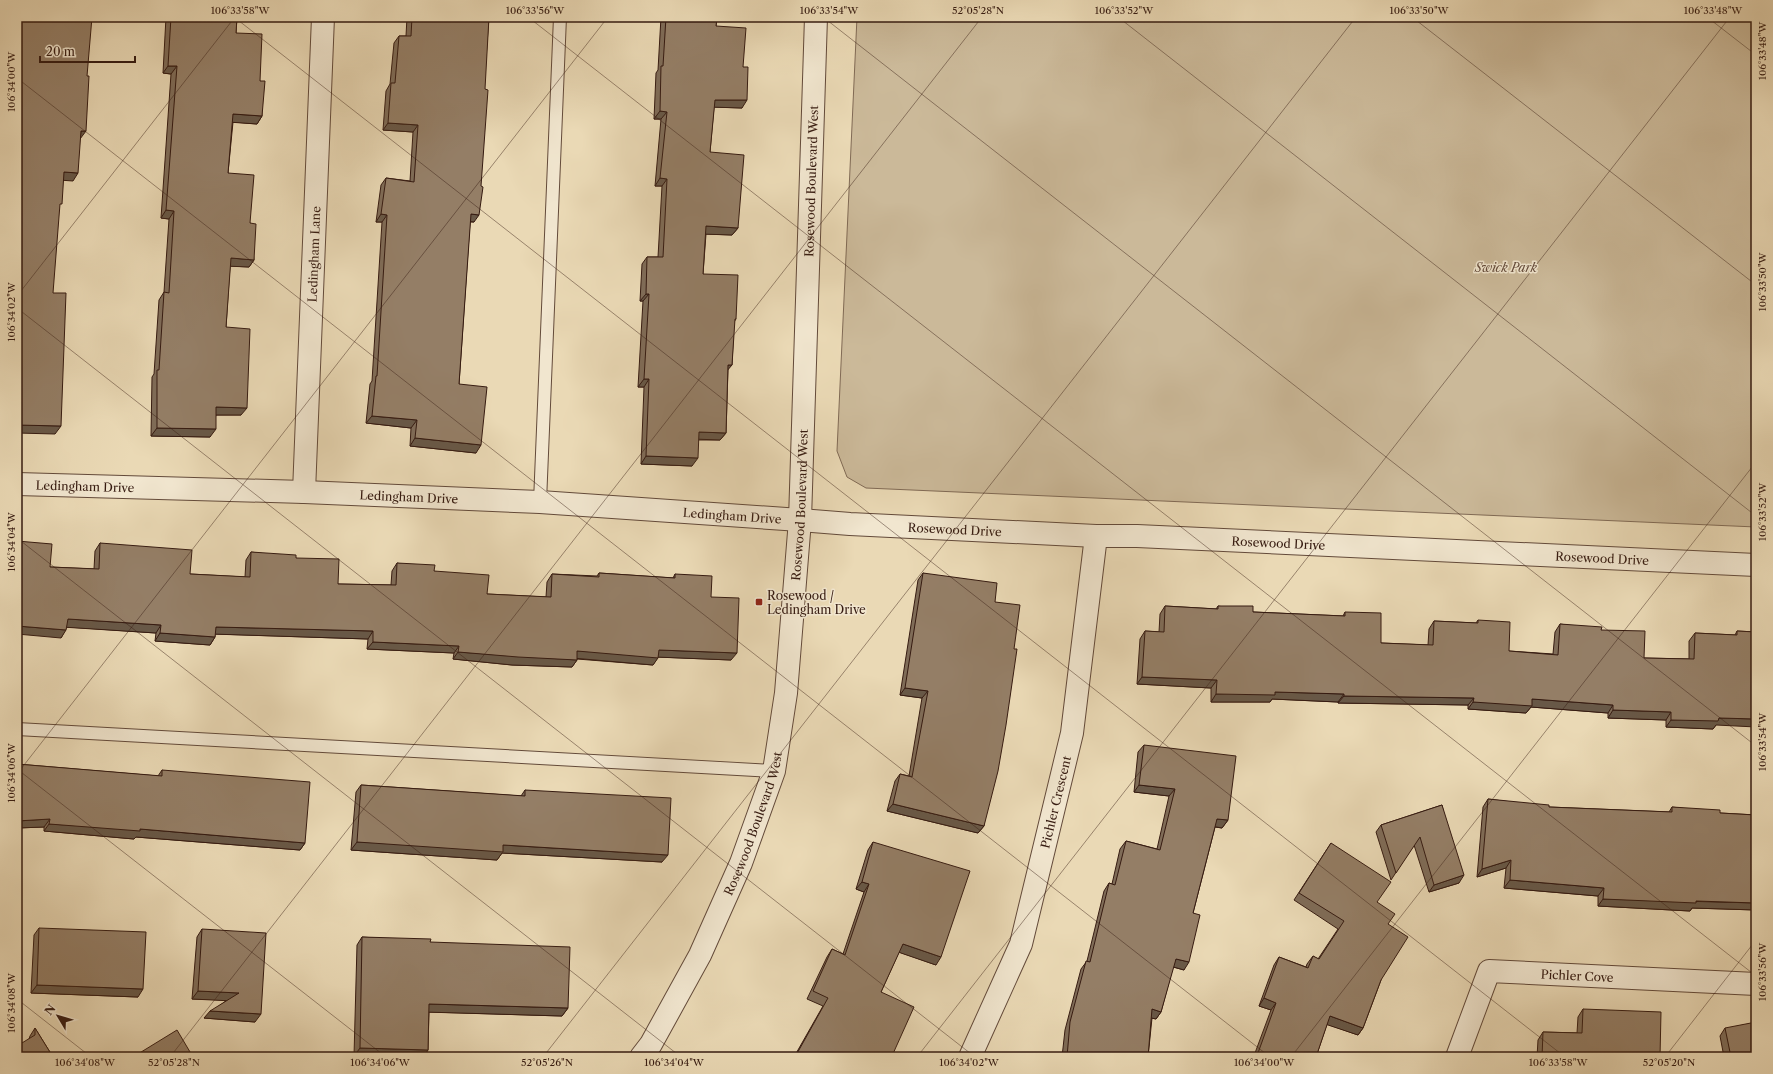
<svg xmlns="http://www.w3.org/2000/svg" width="1773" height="1074" font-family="'Libre Caslon Text',serif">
  <rect width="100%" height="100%" fill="#ead9b5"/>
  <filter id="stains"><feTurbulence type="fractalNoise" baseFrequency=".005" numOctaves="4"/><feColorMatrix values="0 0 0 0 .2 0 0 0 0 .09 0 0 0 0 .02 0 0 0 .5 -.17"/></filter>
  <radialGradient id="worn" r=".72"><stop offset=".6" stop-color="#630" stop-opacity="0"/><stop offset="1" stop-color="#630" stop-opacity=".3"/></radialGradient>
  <path fill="#cbb999" stroke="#806a55" d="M857,17H1756V527L866,488L847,477L837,451Z"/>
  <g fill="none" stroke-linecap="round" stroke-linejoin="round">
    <defs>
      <path id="service" d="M540,502L560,17
        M17,729L774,771"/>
      <g id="minor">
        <path id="s1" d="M17,484L304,492L540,502L800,520"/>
        <path id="s2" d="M304,492L323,17"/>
        <path id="s3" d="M970,1057L1021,944L1072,733L1096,536"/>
        <path id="s4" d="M1457,1057L1489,971L1756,984"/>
      </g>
      <g id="tertiary">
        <path id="s5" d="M800,520L850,524L1096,536H1137L1756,565"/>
        <path id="s6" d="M641,1057L651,1044L700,955L741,863L774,771L786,693L800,520L816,17"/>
      </g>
    </defs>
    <use href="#service" stroke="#634a3a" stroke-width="14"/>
    <use href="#minor" stroke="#634a3a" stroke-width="24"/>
    <use href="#tertiary" stroke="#634a3a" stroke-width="24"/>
    <use href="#service" stroke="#f1e6cf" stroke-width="12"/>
    <use href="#minor" stroke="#f1e6cf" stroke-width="22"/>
    <use href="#tertiary" stroke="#f1e6cf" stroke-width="22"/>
  </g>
  <path fill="#7f6c58" stroke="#361b11" d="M166,17H237L236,33L260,81L262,116L257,124L233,122L228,173L250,223L254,260L249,267L230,266L226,327L241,415H216L210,437L151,436L152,377L154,374L159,300L164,292L169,219L161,218L171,74L163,73Z
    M407,17H489L474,222H470L459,384L476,453L410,446L411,428L366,423L370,384L372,381L382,222H376L381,185L386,178L410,181L413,132L383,130L386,91L390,84L394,43L399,36H406Z
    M661,17H717L716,26L743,67L742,108L714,107L710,152L738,228L732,235L706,234L703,274L736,319L734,322L732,365L728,369L726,433L720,440H698L692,466L641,464L644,387H638L643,301H640L642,264L647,257H658L662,186H655L661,119H654L656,73L658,70Z
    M100,543L190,574L245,577L246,560L251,552L296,558L338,584L391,585L392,571L397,563L434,571L487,594L546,597L547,582L552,574L597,576L599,573L673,578L675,574L711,597L731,660L658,657L653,665L577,659V660L572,667L512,665L453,659L454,653L367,649L368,639L215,634V637L210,645L155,641L156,633L67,627L61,638L50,567L94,569L95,551Z
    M923,573L995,602L984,826L978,833L887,811L895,781L900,774L909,776L922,698L900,695L918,580Z
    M1165,606L1216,609L1218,606L1253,612L1343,616L1345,612L1381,643L1428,645L1429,629L1434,621L1476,623L1478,620L1509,651L1553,654L1555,632L1560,624L1601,630L1644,658L1689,659V641L1695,633L1735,635L1737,631L1756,632L1716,725L1713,729L1666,727V720L1608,718V713L1531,707L1526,713L1468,709V705L1338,703V702L1272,699L1270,702H1211V688L1137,684L1140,639L1145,631L1159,632L1160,614Z
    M1144,745L1228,820L1222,828L1215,827L1193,913L1184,970L1173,967L1161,1012L1156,1019L1152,1018L1148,1057H1062L1065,1030L1081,969L1087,961L1104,891L1109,883L1112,884L1120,849L1126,841L1157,849L1169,796L1134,792L1138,752Z
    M17,764L158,776L162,770L305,843L300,850L136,837L134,839L44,831V827L17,828Z
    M361,785L521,796L525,790L662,862L502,853L497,860L351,850L356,792Z
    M1488,799L1549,807L1669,812L1672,807L1720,813L1756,815V910L1692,908L1690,911L1598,906V896L1504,888L1506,868L1477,877L1483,807Z
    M1442,805L1459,883L1429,892L1414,845L1391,880L1376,832L1381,825Z
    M873,842L936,965L899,952L881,992L892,1056L893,1057H794L823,1006L807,999L827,957L832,949L843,954L864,892L856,889L868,850Z
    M1331,843L1377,902L1388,924L1381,980L1363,1028L1358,1035L1327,1024L1316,1057H1231L1232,1056L1255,1053L1271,1010L1259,1006L1274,965L1279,957L1306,967L1307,964L1313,956L1318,959L1338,929L1294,900Z
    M39,928L138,997L31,993L34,935Z
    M202,929L255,1022L204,1018L227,1000L192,999L197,937Z
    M362,937L430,942L568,1008L562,1016L429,1012L428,1050L423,1057L354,1056L357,945Z
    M1583,1009L1660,1057H1537L1538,1040L1543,1032L1577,1033L1578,1017Z
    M35,1028L53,1057L29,1039L30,1036Z
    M1725,1028L1756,1057H1724L1720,1036Z"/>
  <path fill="#685847" stroke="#361b11" d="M168,66H177L171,74L163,73Z
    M715,100H747L742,108L709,107Z
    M660,111L667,112L661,119H654Z
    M233,114L262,116L257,124L228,122Z
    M388,123L418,125L413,132L383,130Z
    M81,131H86L80,139Z
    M64,172L78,173L73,181L59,180Z
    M660,178L667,179L662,186H655Z
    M166,210L174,211L169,219L161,218Z
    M381,214L387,215L382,222H376Z
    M471,214L479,215L474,222L466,221Z
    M706,226L738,228L732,235L701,234Z
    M231,258L254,260L249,267L225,266Z
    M646,294H649L643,301H640Z
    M728,365H732L726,372Z
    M644,379H649L644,387H638Z
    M216,407L247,408L241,415H211Z
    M372,416L417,420L411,428L366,423Z
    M17,425L61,426L55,434L17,433Z
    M157,428L216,429L210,437L151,436Z
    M699,432L726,433L720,440L693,439Z
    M415,438L481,445L476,453L410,446Z
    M646,456L698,458L692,466L641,464Z
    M68,619L161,625L156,633L62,627Z
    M17,626L66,630L61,638L17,634Z
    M216,627L373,631L368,639L211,634Z
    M160,633L215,637L210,645L155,641Z
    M373,642L459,646L454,653L367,649Z
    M659,650L737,653L731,660L655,657L658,658L653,665L572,658L577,651Z
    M458,652L577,660L572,667L512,665L453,659Z
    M1142,677L1217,680L1211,688L1137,684Z
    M905,688L928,691L922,698L900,695Z
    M1275,692L1344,694L1338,702L1272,699L1270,702H1211L1216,694Z
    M1344,696L1474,698L1468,705L1338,703Z
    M1532,699L1613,705L1608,713L1531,707L1526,713L1468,709L1473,702Z
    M1613,710L1671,712L1666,720L1608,718Z
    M1719,718L1756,719V727L1716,725L1713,729L1666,727L1671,720Z
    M1139,785L1175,789L1169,796L1134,792Z
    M893,804L984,826L978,833L887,811Z
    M50,819L44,827L17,828V821Z
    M1217,819L1228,820L1222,828L1211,826Z
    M49,824L140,829L305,843L300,850L136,837L134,839L44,831Z
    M357,842L503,845L668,855L662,862L502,853L497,860L351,850Z
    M1511,860L1506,868L1477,877L1482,869Z
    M1464,875L1459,883L1429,892L1434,885Z
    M1510,880L1604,888L1598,896L1504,888Z
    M862,882L869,884L864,892L856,889Z
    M1603,899L1756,903V910L1692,908L1690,911L1598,906Z
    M903,944L941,957L936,965L898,952Z
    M1176,959L1189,962L1184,970L1170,966Z
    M37,985L143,989L138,997L31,993Z
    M198,991L239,993L233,1001L192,999Z
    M1264,998L1276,1003L1271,1010L1259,1006Z
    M429,1004L568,1008L562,1016L424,1012Z
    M1152,1009L1161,1012L1156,1019L1147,1017Z
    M210,1011L261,1014L255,1022L204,1018Z
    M1330,1016L1363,1028L1358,1035L1325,1024Z
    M360,1048L428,1050L423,1057L354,1056Z"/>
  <path fill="#947e66" stroke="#361b11" d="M17,17H92L87,76H89L86,131H81L78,173L64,172L62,204H60L53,293H66L61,426L17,425Z
    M171,17H237L236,33L262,34L260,81H265L262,116L233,114L228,173L254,175L250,223L256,224L254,260L231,258L226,327L250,329L247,408L216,407V429L157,428V370H159L164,292L169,293L174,211L166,210L177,66H168Z
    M412,17H489L485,89L488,90L481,186L483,187L479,215L471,214L459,384L487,387L481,445L415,438L417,420L372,416L376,376H377L387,215L381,214L386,178L414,182L418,125L388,123L391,83H395L399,36H411Z
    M666,17H717L716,26L746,28L743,67H748L747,100H715L710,152L744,155L738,228L706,226L703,274L738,275L736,319H735L732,365H728L726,433L699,432L698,458L646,456L649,379H644L649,294H646L647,257H663L667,179L660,178L667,112L660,111L661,66H663Z
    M17,541L52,544L50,567L99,569L100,543L192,550L190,574L250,577L251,552L296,555V558L339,559L338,584L396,585L397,563L435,565L434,571L489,575L487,594L551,597L552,574L599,577V573L675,578V574L712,576L711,597L739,598L737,653L659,650L658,658L577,651V660L518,657L458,652L459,646L373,642V631L216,627L215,637L160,633L161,625L68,619L66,630L17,626Z
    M923,573L997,583L995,602L1020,605L1014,649H1017L1006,725L998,771L984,826L893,804L900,774L912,777L928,691L905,688Z
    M1165,606L1218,609V606H1253V612L1345,616V612L1381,613V643L1433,645L1434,621L1478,623V620L1510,622L1509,651L1558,655L1560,624L1602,627L1601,630L1645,631L1644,658L1694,659L1695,633L1737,635V631L1756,632V719L1719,718L1718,721L1671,720V712L1613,710V705L1532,699V706L1473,702L1474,698L1344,696V694L1275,692V695L1216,694L1217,680L1142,677L1145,631L1164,632Z
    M1144,745L1236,756L1228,820L1217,819L1193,913L1200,915L1189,962L1176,959L1161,1012L1152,1009L1148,1057H1067L1070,1022L1086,961L1090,962L1109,883L1115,885L1126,841L1160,850L1175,789L1139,785Z
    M17,764L162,776V770L310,782L305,843L140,829V831L49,824L50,819L17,821Z
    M361,785L525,796V790L671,798L668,855L503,845V852L357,842Z
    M1488,799L1549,805V807L1672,812V807L1720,810V813L1756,815V903L1696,901V903L1603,899L1604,888L1510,880L1511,860L1482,869Z
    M1442,805L1464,875L1434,885L1420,837L1396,873L1381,825Z
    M873,842L970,871L941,957L903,944L881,992L914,1007L892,1056L893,1057H795L828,998L813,991L832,949L845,955L869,884L862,882Z
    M1331,843L1391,882L1377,902L1395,914L1388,924L1408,937L1381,980L1363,1028L1330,1016L1316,1057H1232V1056L1258,1053L1276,1003L1264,998L1279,957L1308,968L1313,956L1319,959L1344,921L1299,893Z
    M39,928L146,932L143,989L37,985Z
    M202,929L266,933L261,1014L210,1011L239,993L198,991Z
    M362,937L431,939L430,942L570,947L568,1008L429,1004L428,1050L360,1048Z
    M1583,1009L1661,1012L1660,1057H1542L1543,1032L1582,1033Z
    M1756,1022V1057H1731L1725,1028Z
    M35,1028L53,1057H17V1046L35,1035Z
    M177,1030L193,1057H133Z"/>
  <path fill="none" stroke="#361b11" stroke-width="1" stroke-opacity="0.45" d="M234,17L1565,1057M528,17L1756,976M823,17L1756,746M1118,17L1756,516M1412,17L1756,285M1707,17L1756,55M17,78L1270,1057M17,296L235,17M17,308L975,1057M17,538L681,1057M17,769L386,1057M17,774L608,17M17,999L91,1057M170,1057L982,17M543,1057L1356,17M917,1057L1730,17M1291,1057L1756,462M1665,1057L1756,940"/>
  <rect fill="#8f2418" stroke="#f1e6cf" stroke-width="1.5" x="755" y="598" width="8" height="8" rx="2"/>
  <g text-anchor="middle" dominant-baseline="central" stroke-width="3" stroke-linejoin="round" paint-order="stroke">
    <g font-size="12" fill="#361b11" stroke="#f1e6cf">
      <text stroke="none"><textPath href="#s6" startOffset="908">Rosewood Boulevard West</textPath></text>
      <text stroke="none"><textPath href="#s2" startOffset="238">Ledingham Lane</textPath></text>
      <text stroke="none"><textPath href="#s1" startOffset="68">Ledingham Drive</textPath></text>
      <text stroke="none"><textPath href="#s1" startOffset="392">Ledingham Drive</textPath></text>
      <text stroke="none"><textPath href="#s6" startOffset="584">Rosewood Boulevard West</textPath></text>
      <text stroke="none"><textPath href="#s1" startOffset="716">Ledingham Drive</textPath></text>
      <text stroke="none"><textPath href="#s5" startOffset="155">Rosewood Drive</textPath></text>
      <text stroke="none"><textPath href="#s5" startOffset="479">Rosewood Drive</textPath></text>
      <text stroke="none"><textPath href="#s5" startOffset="803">Rosewood Drive</textPath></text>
      <text stroke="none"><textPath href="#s3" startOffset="270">Pichler Crescent</textPath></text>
      <text stroke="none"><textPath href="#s6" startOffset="260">Rosewood Boulevard West</textPath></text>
      <text stroke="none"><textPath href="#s4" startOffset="180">Pichler Cove</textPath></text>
    </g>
    <g font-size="12" font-style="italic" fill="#634a3a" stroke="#f1e6cf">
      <text x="1506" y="267">Swick Park</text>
    </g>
    <g font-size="12" fill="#361b11" stroke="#f1e6cf" text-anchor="start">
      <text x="767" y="595">Rosewood /<tspan x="767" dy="14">Ledingham Drive</tspan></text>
    </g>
  </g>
  <rect width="1773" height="1074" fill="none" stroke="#ead9b5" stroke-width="44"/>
  <g transform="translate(58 1016) rotate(308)" stroke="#f1e6cf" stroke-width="3" paint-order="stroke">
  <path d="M0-3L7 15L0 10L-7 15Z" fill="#361b11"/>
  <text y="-6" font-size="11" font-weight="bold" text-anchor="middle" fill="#361b11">N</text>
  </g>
  <path d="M40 56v6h95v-6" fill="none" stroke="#361b11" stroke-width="2"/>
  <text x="46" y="56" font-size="12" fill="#361b11" stroke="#f1e6cf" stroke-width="3" paint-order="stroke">20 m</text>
  <rect x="22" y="22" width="1729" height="1030" fill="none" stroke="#361b11" stroke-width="1.5"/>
  <g font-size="10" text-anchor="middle" fill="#361b11">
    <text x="240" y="14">106°33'58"W</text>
    <text x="535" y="14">106°33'56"W</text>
    <text x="829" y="14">106°33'54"W</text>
    <text x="978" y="14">52°05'28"N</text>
    <text x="1124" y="14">106°33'52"W</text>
    <text x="1419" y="14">106°33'50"W</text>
    <text x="1713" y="14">106°33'48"W</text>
    <text transform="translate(1762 51) rotate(-90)" y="4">106°33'48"W</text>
    <text transform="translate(11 82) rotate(-90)" y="4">106°34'00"W</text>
    <text transform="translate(1762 282) rotate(-90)" y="4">106°33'50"W</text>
    <text transform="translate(11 312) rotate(-90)" y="4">106°34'02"W</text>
    <text transform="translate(1762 512) rotate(-90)" y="4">106°33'52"W</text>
    <text transform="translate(11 542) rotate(-90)" y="4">106°34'04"W</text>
    <text transform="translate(1762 742) rotate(-90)" y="4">106°33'54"W</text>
    <text transform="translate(11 773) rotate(-90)" y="4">106°34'06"W</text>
    <text transform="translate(1762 972) rotate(-90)" y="4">106°33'56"W</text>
    <text transform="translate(11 1003) rotate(-90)" y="4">106°34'08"W</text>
    <text x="85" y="1066">106°34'08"W</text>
    <text x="174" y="1066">52°05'28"N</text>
    <text x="380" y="1066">106°34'06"W</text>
    <text x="547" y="1066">52°05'26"N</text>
    <text x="674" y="1066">106°34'04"W</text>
    <text x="969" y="1066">106°34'02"W</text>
    <text x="1264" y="1066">106°34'00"W</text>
    <text x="1558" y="1066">106°33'58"W</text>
    <text x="1669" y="1066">52°05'20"N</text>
  </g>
  <rect width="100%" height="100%" filter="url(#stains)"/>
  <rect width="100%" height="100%" fill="url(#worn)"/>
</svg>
